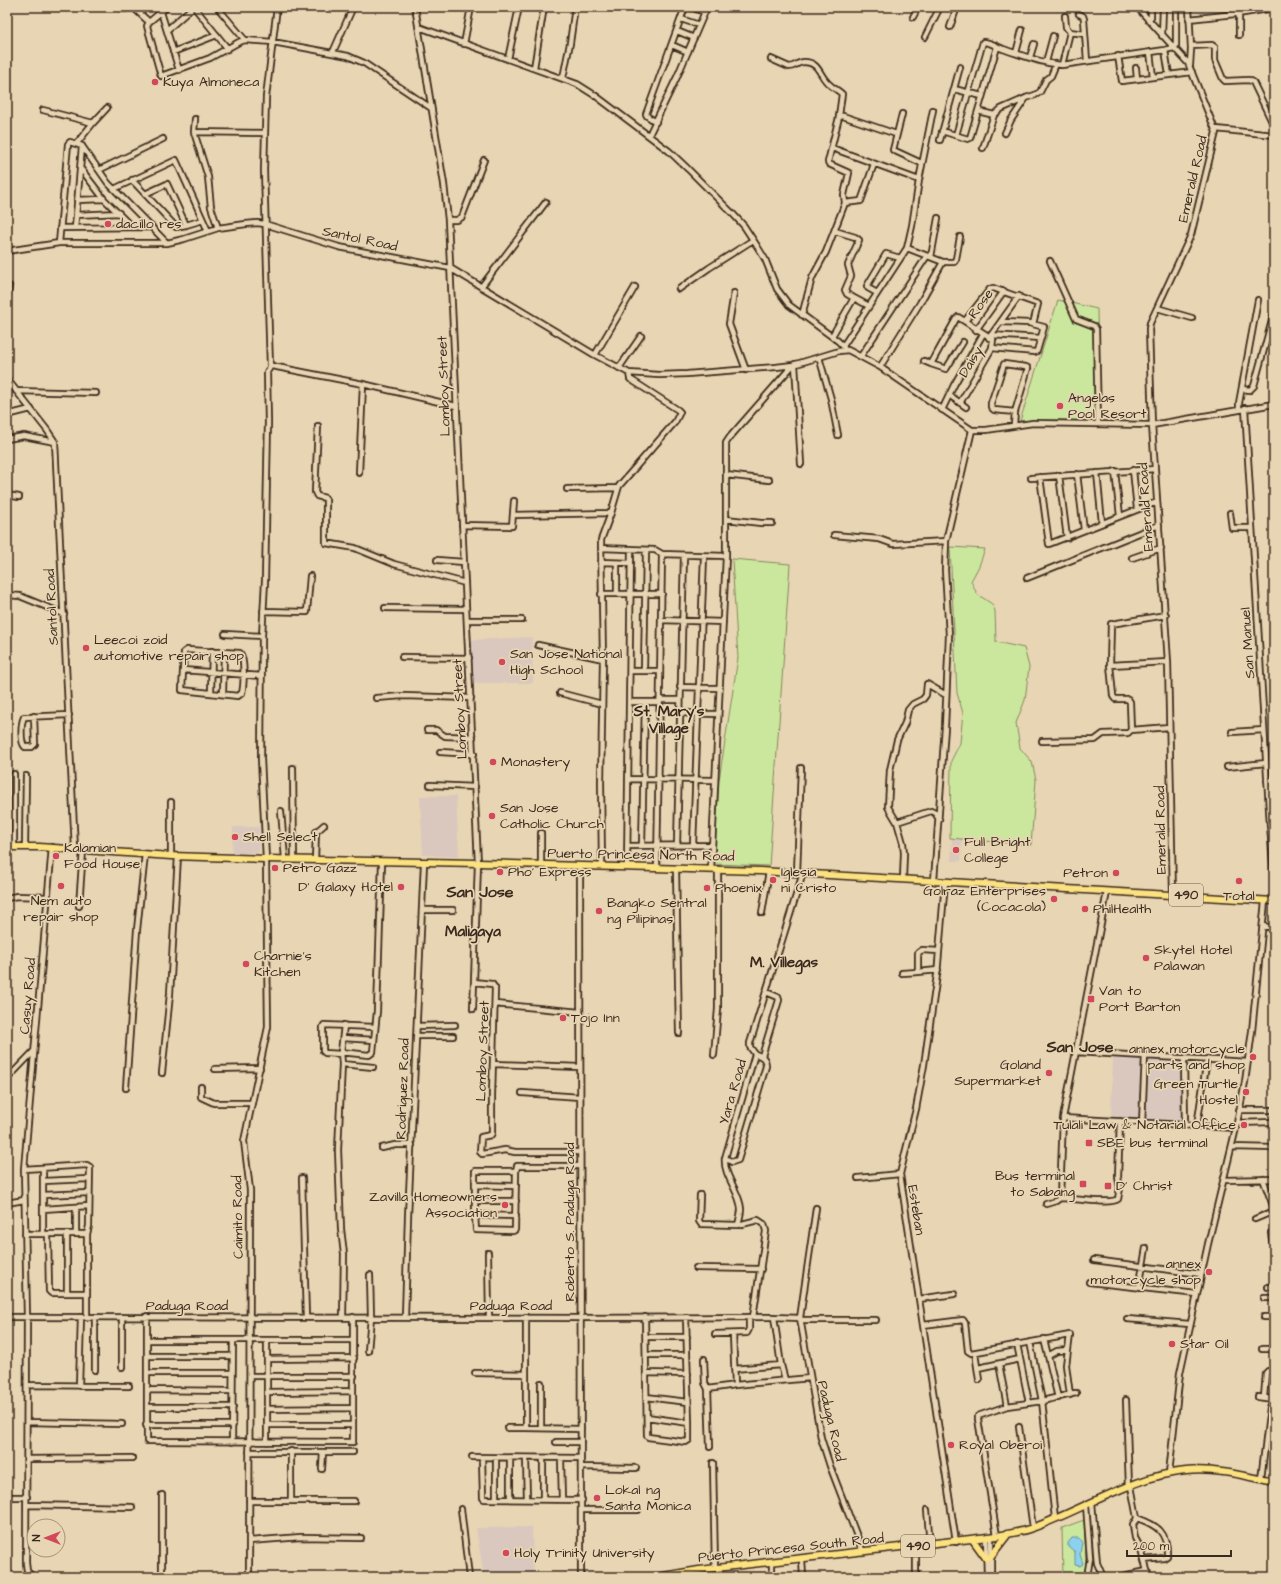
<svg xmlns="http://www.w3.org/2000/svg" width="1281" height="1584" font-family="'Architects Daughter',sans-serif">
  <rect width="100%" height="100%" fill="#e8d5b3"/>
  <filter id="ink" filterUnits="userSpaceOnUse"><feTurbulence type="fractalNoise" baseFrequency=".025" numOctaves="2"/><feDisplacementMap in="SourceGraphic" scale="8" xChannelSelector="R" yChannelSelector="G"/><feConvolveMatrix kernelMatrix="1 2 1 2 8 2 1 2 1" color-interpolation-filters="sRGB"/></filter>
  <g filter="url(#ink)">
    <path fill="#dac8bf" d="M532,637L533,683H473L471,640Z
      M420,796H456L459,857L423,855Z
      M233,827H259V853H232Z
      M952,839H962L961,861H951Z
      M1113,1056L1183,1060V1122L1111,1117Z
      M532,1527L533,1577H484L476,1528Z"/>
    <path fill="#cbe79d" stroke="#83885e" d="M1058,300L1097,309L1099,421L1060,420L1020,421Z
      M950,547L985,549L979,566L971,581L977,594L992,604L995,611L996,642L1024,648L1029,667L1025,700L1016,723L1020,748L1032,762L1036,780L1031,845L950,838L951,761L960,743L963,713L957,693Z
      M732,559L790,564L769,866L714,864L719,780L738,658Z
      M1084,1520L1086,1565L1083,1577H1063L1062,1528Z"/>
    <path fill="#8cd1ee" stroke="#6c8e9b" d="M1072,1538H1079L1082,1543L1080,1554L1083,1564L1080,1566L1075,1565V1552L1068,1546V1543Z"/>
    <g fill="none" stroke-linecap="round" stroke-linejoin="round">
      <defs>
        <path id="minor" d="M119,7L124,9L134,8L149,22
          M167,7L149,22L147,26L161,76L210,58L239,42L245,40
          M194,7L228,49
          M217,7L245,40L273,42L348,56L364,63L431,108
          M415,7L444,184L448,220L478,863L474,982L492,984L495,988L492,1095V1133L491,1135L481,1137L480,1152L482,1154L505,1150L515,1152H580
          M691,7L704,12
          M1137,7L1188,63L1216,132L1191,235L1150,323L1149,329L1152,425L1168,662L1173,894
          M1189,7L1191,49L1190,65
          M161,12L179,70
          M1079,14L1083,16L1084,19L1087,61
          M913,17L918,7
          M681,19L699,25
          M1189,19L1244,13L1274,8
          M1148,20L1151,17V7
          M419,27L577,84L596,96L669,151L688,169L733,214L744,226L757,246L765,259L777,289L789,305L838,341L843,346L845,350
          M950,27L957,7
          M167,30L193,7
          M677,31L694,38
          M1070,32L1085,34
          M1239,35V14
          M1162,36L1163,7
          M925,37L940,7
          M464,44L471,7
          M672,45L688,52
          M1191,46L1212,45L1215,47V60L1223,79L1225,81L1249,80L1253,82L1274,126
          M1165,50L1169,75
          M173,52L217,35
          M333,52L353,7
          M1150,52L1153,77
          M1016,53L1022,30
          M1118,56L1122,81L1192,72
          M1030,57L1034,44
          M508,59L519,7
          M771,59L789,67C794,67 798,62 804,62C820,62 819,76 829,84C833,88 838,90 842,94L839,116
          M1046,62L1053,36
          M1062,65L1070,32L1066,27L1065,16
          M534,68L543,13
          M1136,68L1137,79
          M563,78L570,43L575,7
          M954,89L982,96
          M43,110L93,123
          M978,111L994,115
          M902,114L893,150L921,163
          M195,119L194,132L208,177L211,207L218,228
          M656,122L647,116L646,114L685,7
          M1216,129L1274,135
          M942,131L968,139L970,138L997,47
          M194,132L265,133
          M1005,133L1011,120L1026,98
          M649,135L677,77L707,7
          M956,135L983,42C990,42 996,46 1003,49C1022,55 1043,64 1062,65L1165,50L1174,48L1176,46V7
          M940,140L960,67
          M77,143L93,123L107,108
          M832,148L919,180L912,226L907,248L843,346
          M983,148L994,115L1001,109L1026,98L1035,95L1040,92L1046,80L1051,76L1056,64
          M81,169L104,199L132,227
          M99,170L163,139
          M132,180L176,227L186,225L203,220
          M919,180L933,110
          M114,189L176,160L208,231
          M145,194L167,184L186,225
          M77,200L104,199
          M845,203L861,201L874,164
          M76,215L119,213
          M448,220H457L462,217L484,160
          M60,228L152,227
          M75,228L82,146
          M835,231L855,237L859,240L848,265L851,276L845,290L847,294L854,298
          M59,243L68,144L70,142L82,146L108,183L167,243
          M907,248L943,262H954L956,259L960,237
          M7,251L59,243H167L184,239L218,228L246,224L257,223L265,224L339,247L450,268L595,355L629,373L659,375L687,374L776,367L793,365L839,351L848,350L880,367L972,430H986L1033,423L1152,425L1274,404
          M931,257L938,218
          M1050,261L1076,319L1094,326L1096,329L1098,424
          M481,287L546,202
          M679,289L709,268L753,240
          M734,293L729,324L746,370
          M877,293L868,288L867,286L886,254L900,258
          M7,297L9,286
          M1157,308L1192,318
          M802,315L812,278L826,252L845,203L844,195L849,173L829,164L828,162L839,117L843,116L896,134
          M965,321L990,289L993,288L1038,304L1033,324
          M976,330L1004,291
          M991,335L1041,338
          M832,336L854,298L869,306
          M989,338L1019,296
          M595,355L635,287
          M861,356L927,256
          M819,357L831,399L838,435
          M924,361L931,364L956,319L958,317L993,339L992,348
          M795,364L801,464
          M931,364L946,369L963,342
          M270,367L264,170L266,97L277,7
          M880,367L920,303L943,262
          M619,368L641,336
          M7,379L47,430L55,442L75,849
          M1242,389L1250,390L1254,386L1274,313
          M16,391L96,393
          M949,395L966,407
          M960,403L992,348L1035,352L1037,351L1044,327L1029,323L1001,322
          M1245,408L1270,826L1274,876
          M1239,409V403L1258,300
          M942,410L954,385L983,334
          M7,415L31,409
          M1014,425L1015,412L1028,368L1026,367L1004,364L991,403V407L994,410L1015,412
          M318,426L315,492L317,496L325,498L326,500V543L355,548L394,564L465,583
          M7,439L24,436L55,442
          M1133,470L1137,509
          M1115,471L1120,516
          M359,473L363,384
          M1097,473L1102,523
          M1077,474L1084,530
          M726,475L769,480
          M1059,475L1067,538
          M1040,477L1049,544L1157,502
          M1031,478L1155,469
          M567,489L618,488
          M7,495L19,497
          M1230,513L1232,528H1252
          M513,515L611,513
          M726,519L761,523H772
          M462,525L512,526L514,501
          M834,535L879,539L893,544L946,541
          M601,548L655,550L662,554L726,556
          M1132,558L1161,548
          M437,560L464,562
          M601,562L631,563
          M1027,578L1159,525
          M601,594H662
          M617,594V563
          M7,595L20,596L64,614
          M385,608L466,609
          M263,611L307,612L310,576
          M1166,615L1111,624L1110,665L1113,696L1115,699H1128L1130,702L1131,730L1169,727
          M467,620H522
          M661,620L723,622
          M225,634L262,636
          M538,645L603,659
          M187,650L240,653C245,659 244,685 242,693L238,696L182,690L184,652Z
          M402,657L469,658
          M1110,665L1168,662
          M183,670L262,676
          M630,671H660
          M644,671L646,550
          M680,687L719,688
          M211,693L212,651
          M560,693L602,704
          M223,694L224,652
          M376,698L403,696L471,698
          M660,700H680
          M630,702H660
          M679,713L718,714
          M34,716L35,744L32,747H25C20,742 21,723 24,717L69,715
          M427,730H436L445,736L473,737
          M1232,732L1264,730
          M1042,741L1095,740L1103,734L1128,733L1131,730
          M440,752L474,754
          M1227,767L1266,763
          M293,768L294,860
          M14,774V846
          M628,779L715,780
          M1267,781L1274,780
          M430,785L475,787
          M281,811L285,859
          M897,822L931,811L935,813L939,819
          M642,845L645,702
          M677,845L684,555
          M693,845L704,556
          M25,846L26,776
          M628,846L712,845
          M171,856V802
          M315,860L316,832L324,825
          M541,865V833
          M580,866L581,1577
          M602,866L601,783L603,659L601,540L611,513L619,486L675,422L680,412L678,410L630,379L629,373
          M627,867L631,549
          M657,868L662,554
          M676,869L679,1033
          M711,869L726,556V443L730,437L793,365
          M797,873L801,768
          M903,879L904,853L903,843L897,822L888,807L890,770L897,740L905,723L908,710L913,704L923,699L926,695L927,684L946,695
          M934,881L945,727L949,635L945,570L946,541L972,430
          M945,882L937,975L924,1065L916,1109L900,1174L956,1542
          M1107,892L1063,1118L1060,1198C1072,1198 1111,1205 1118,1199L1120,1188L1118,1177L1120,1121
          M7,898L17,896L48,897
          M79,906L83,850
          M422,910H453
          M762,913L769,871
          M1263,926L1274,928
          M938,970L918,972V953L922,950L939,951
          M902,973L918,972
          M495,1004L580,1012
          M473,1009L474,982
          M417,1026L455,1025
          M416,1036H453
          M343,1038L374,1040
          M341,1052L369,1055L373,1052L377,1011L382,862
          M1075,1052L1248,1062
          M341,1054L325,1053L323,1051V1027L324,1025L375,1027
          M714,1055L718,1009V869
          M762,1056L779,1000L778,997L766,992
          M1184,1058L1185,1125
          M342,1064L373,1067
          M493,1064L580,1067
          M215,1069L260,1068
          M162,1073L170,994L178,856
          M7,1079L34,1051
          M201,1087V1097L214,1103H252
          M126,1088L137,930L145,854
          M522,1093L580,1097
          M1239,1110H1274
          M1063,1118L1236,1128
          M1142,1123L1145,1055
          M1237,1123L1274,1122
          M1197,1126L1207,1059
          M1232,1147L1274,1148
          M382,1148L395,1145H412
          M725,1158L732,1162L738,1160L766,1066C766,1058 762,1056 755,1054
          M24,1169L87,1165L90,1167L89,1226L87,1234V1317
          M43,1169V1234
          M516,1171H475V1215L476,1230L513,1231L515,1230L516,1171L517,1166H580
          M302,1178L306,1317
          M858,1178L900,1174
          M1263,1179L1274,1208
          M1224,1180L1274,1179
          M43,1181L89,1179
          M475,1185L516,1186
          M43,1195L89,1193
          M700,1195L699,1221L701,1224L738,1225L758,1220L764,1224L766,1231L753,1317
          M475,1201H516
          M7,1203L24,1200
          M1046,1204L1056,1201L1060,1198
          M816,1208L800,1318L821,1438L830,1466L863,1552
          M43,1209L89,1206
          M475,1215L516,1216
          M1255,1219L1274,1211
          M738,1225C739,1220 741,1214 741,1209C740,1191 723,1176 725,1158L755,1054L750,1047V1043L803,873
          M1271,1233L1274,1251
          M25,1234H87
          M48,1234L49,1291L51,1293H87
          M67,1234V1293
          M76,1234V1207
          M488,1253L489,1317
          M1094,1260L1201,1274
          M696,1268L761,1269
          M1089,1282L1197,1294
          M1268,1287H1274
          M1139,1288L1146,1248
          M1264,1298H1274
          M919,1299L954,1294
          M147,1316V1441L353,1442V1317
          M7,1317L581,1318L774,1317L800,1318
          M122,1317V1367
          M343,1317L344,1254L341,1229L338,1150L342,1064L341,1052L344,1025
          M405,1317L408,1217L424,863
          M526,1317V1428L581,1429
          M645,1317L647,1435L648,1437L686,1442L689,1440V1423L686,1317
          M774,1317L781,1365L785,1380
          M1264,1317H1274
          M1127,1319L1190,1324
          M800,1320H876
          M923,1325L963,1320L965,1323L968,1351L971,1353L1070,1335L1066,1365L1070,1395
          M715,1334L747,1333L749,1329V1317
          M733,1334L735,1385
          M646,1337H687
          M1044,1339L1058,1398
          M147,1340H353
          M267,1340V1442
          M1030,1342L1042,1401L1055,1518
          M1017,1344L1029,1403
          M1262,1349H1274
          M368,1351L371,1317L370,1275
          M975,1353L979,1380
          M646,1355H687
          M147,1356H232
          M1048,1356L1057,1351L1068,1350
          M267,1359L354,1358
          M704,1359L705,1383L708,1389
          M999,1364L1007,1406
          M978,1368L1020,1359
          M734,1369L781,1365
          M95,1370V1317
          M147,1373H232
          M475,1373L526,1374
          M647,1373L688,1374
          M250,1376H354
          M541,1383V1428
          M27,1385L129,1386
          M79,1386L81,1317
          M147,1390L232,1391
          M267,1392L353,1391
          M646,1397L688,1402
          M1258,1397L1273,1399
          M1264,1397L1266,1373L1268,1371H1274
          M1126,1400L1129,1487
          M147,1407H233
          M267,1409L353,1408
          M647,1417L689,1423
          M27,1422L122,1424
          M146,1425H233
          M267,1425H353
          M1019,1427L1033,1528
          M508,1428H526
          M232,1442L233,1340
          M556,1442H581
          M710,1447L708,1389L735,1385L810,1378
          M291,1451V1501
          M249,1452H353
          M472,1457L581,1458
          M482,1458L483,1498L484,1499L582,1500
          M510,1458V1499
          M526,1458L527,1499
          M543,1458V1499
          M561,1458L562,1500
          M27,1459L132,1458
          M713,1463L715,1568
          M581,1467L636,1468
          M322,1469L323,1452
          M1169,1473L1180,1373L1208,1244L1236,1128L1245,1082L1252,1031L1265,901
          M1261,1479L1270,1407L1274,1398
          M1131,1486L1137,1518C1157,1525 1168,1532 1167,1556L1164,1558L1144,1560
          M7,1497H27
          M496,1499V1458
          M249,1501H354
          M1092,1502L1097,1563L1103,1577
          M27,1505L132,1507
          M1086,1505L1090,1558L1087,1577
          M461,1509L469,1577
          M582,1510H638
          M927,1510L930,1545
          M1137,1518L1133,1525L1135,1538L1140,1547L1149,1577
          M997,1536L978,1419V1416L1007,1406L1042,1401L1076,1393
          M986,1538L987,1577
          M249,1541L301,1537L361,1538
          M916,1546V1577
          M802,1559L803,1577
          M33,1577L27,1571L26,1563L27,1317L24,1169L52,847
          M162,1577V1495
          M249,1577L250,1190L244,1141L268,1027L266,859L261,759L262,636L265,581L268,422L267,372L270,367L272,366L363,384L456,406
          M772,1577V1562
          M991,1577V1537
          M1117,1577L1147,1571"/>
        <path id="major" d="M7,847H39L171,856L266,859L478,863L760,871L1274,901
          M973,1540L986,1558
          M991,1556L1008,1534
          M657,1577L699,1570L997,1536C1009,1534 1021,1532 1032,1528C1081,1511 1135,1475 1186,1471C1216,1468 1245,1476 1274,1482"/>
      </defs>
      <use href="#minor" stroke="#3b2a1e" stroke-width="8"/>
      <use href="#major" stroke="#3b2a1e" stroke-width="9"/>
      <use href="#minor" stroke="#e8d5b3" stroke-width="4.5"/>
      <use href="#major" stroke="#fbe180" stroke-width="6"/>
    </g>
  </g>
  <g fill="#d1495b" stroke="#e8d5b3" stroke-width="1.5">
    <circle cx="155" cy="82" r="4"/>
    <circle cx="108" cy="224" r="4"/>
    <circle cx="1060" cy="406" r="4"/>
    <circle cx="86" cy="648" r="4"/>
    <circle cx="502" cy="662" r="4"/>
    <circle cx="493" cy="762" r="4"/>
    <circle cx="492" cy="816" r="4"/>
    <circle cx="235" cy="837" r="4"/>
    <circle cx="956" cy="850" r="4"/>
    <circle cx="56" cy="856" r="4"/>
    <circle cx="275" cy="868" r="4"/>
    <circle cx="500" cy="872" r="4"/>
    <circle cx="1116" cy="873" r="4"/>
    <circle cx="773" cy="880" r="4"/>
    <circle cx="1239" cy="881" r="4"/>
    <circle cx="61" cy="886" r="4"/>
    <circle cx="401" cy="887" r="4"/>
    <circle cx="707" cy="888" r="4"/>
    <circle cx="1054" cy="899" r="4"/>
    <circle cx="1085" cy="909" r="4"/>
    <circle cx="599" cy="911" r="4"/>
    <circle cx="1146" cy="958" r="4"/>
    <circle cx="246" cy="964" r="4"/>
    <rect x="1087" y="995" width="8" height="8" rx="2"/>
    <circle cx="563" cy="1018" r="4"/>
    <circle cx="1253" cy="1057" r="4"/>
    <circle cx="1049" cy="1073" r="4"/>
    <circle cx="1246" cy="1092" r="4"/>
    <circle cx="1244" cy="1125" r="4"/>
    <rect x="1085" y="1139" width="8" height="8" rx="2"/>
    <rect x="1079" y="1180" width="8" height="8" rx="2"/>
    <rect x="1104" y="1182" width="8" height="8" rx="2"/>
    <circle cx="505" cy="1205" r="4"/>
    <circle cx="1209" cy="1272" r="4"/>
    <circle cx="1172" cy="1344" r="4"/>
    <circle cx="951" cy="1445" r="4"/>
    <circle cx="597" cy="1498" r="4"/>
    <circle cx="506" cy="1553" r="4"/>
  </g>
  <g text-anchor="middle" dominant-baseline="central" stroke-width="3.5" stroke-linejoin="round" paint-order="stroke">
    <g fill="#e8d5b3" stroke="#6f5d4b" stroke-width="1">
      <rect x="1169" y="884" width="34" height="22" rx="3"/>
      <rect x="901" y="1535" width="34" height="22" rx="3"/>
    </g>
    <g font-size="13" font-weight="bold" fill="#3b2a1e">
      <text x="1186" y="895">490</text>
      <text x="918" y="1546">490</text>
    </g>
    <g font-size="14" fill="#3b2a1e" stroke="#e8d5b3" text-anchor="start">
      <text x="163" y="82">Kuya Almoneca</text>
      <text x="116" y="224">dacillo res</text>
      <text x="1068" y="398">Angelas<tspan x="1068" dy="16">Pool Resort</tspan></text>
      <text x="94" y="640">Leecoi zoid<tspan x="94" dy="16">automotive repair shop</tspan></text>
      <text x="510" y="654">San Jose National<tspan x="510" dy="16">High School</tspan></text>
      <text x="501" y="762">Monastery</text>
      <text x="500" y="808">San Jose<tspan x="500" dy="16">Catholic Church</tspan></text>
      <text x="243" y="837">Shell Select</text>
      <text x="964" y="842">Full Bright<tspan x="964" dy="16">College</tspan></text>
      <text x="64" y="848">Kalamian<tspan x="64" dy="16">Food House</tspan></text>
      <text x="283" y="868">Petro Gazz</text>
      <text x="508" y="872">Pho' Express</text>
      <text x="781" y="872">Iglesia<tspan x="781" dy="16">ni Cristo</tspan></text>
      <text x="1108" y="873" text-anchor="end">Petron</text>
      <text x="393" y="887" text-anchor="end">D' Galaxy Hotel</text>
      <text x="715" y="888">Phoenix</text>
      <text x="1046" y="891" text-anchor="end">Golraz Enterprises<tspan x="1046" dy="16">(Cocacola)</tspan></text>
      <text x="1239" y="896" text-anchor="middle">Total</text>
      <text x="61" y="901" text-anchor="middle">Nem auto<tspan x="61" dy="16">repair shop</tspan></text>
      <text x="607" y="903">Bangko Sentral<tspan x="607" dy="16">ng Pilipinas</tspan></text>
      <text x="1093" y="909">PhilHealth</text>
      <text x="1154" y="950">Skytel Hotel<tspan x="1154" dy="16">Palawan</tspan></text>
      <text x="254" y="956">Charnie's<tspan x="254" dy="16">Kitchen</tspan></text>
      <text x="1099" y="991">Van to<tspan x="1099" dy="16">Port Barton</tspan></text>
      <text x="571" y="1018">Tojo Inn</text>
      <text x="1245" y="1049" text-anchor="end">annex motorcycle<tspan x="1245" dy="16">parts and shop</tspan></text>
      <text x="1041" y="1065" text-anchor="end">Goland<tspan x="1041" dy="16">Supermarket</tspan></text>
      <text x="1238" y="1084" text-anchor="end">Green Turtle<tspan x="1238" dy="16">Hostel</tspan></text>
      <text x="1236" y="1125" text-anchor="end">Tulali Law &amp; Notarial Office</text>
      <text x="1097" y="1143">SBE bus terminal</text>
      <text x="1075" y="1176" text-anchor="end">Bus terminal<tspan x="1075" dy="16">to Sabang</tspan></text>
      <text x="1116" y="1186">D' Christ</text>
      <text x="497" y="1197" text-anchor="end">Zavilla Homeowners<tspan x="497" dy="16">Association</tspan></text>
      <text x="1201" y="1264" text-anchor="end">annex<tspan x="1201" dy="16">motorcycle shop</tspan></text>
      <text x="1180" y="1344">Star Oil</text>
      <text x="959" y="1445">Royal Oberoi</text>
      <text x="605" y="1490">Lokal ng<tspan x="605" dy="16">Santa Monica</tspan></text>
      <text x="514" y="1553">Holy Trinity University</text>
    </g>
    <g font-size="14" fill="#3b2a1e" stroke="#e8d5b3">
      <text transform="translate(1193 179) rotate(-77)">Emerald Road</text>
      <text transform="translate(360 239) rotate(12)">Santol Road</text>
      <text transform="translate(981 304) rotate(-54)">Rose</text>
      <text transform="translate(971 362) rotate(-59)">Daisy</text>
      <text transform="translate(444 386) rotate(-92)">Lomboy Street</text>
      <text transform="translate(1146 507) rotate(-94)">Emerald Road</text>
      <text transform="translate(52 607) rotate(-93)">Santol Road</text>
      <text transform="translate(1248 643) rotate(-94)">San Manuel</text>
      <text transform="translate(460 709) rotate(-93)">Lomboy Street</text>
      <text transform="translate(1161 830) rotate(-91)">Emerald Road</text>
      <text transform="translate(641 855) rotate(1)">Puerto Princesa North Road</text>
      <text transform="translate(28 996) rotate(-85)">Casuy Road</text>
      <text transform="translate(483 1051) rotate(-88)">Lomboy Street</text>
      <text transform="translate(403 1089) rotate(-88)">Rodriguez Road</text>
      <text transform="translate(733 1092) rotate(-74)">Yara Road</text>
      <text transform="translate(916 1210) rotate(81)">Esteban</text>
      <text transform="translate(238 1217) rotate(-91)">Caimito Road</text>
      <text transform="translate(570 1222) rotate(-90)">Roberto S. Paduga Road</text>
      <text x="187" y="1306">Paduga Road</text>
      <text x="511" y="1306">Paduga Road</text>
      <text transform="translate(831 1421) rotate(77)">Paduga Road</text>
      <text transform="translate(791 1548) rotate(-6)">Puerto Princesa South Road</text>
    </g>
    <g font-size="15" font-weight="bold" fill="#3b2a1e" stroke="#e8d5b3">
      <text x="669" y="711">St. Mary's<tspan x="669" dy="17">Village</tspan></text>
      <text x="473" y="931">Maligaya</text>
      <text x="784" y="962">M. Villegas</text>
    </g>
    <g font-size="16" font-weight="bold" fill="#3b2a1e" stroke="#e8d5b3">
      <text x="480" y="892">San Jose</text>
      <text x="1080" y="1047">San Jose</text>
    </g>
  </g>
  <rect width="1281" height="1584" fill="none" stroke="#e8d5b3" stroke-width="24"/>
  <rect x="12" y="12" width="1257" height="1560" fill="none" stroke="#3b2a1e" stroke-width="1.5" filter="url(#ink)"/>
  <g transform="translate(46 1538) rotate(270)"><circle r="19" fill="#e8d5b3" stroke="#a39177"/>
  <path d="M0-3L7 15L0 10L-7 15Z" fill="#d1495b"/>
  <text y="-6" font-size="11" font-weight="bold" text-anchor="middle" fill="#3b2a1e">N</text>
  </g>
  <path d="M1127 1550v6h104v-6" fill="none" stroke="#3b2a1e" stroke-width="2"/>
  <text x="1133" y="1550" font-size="12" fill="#3b2a1e" stroke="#e8d5b3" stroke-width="3" paint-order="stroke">200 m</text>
</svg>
